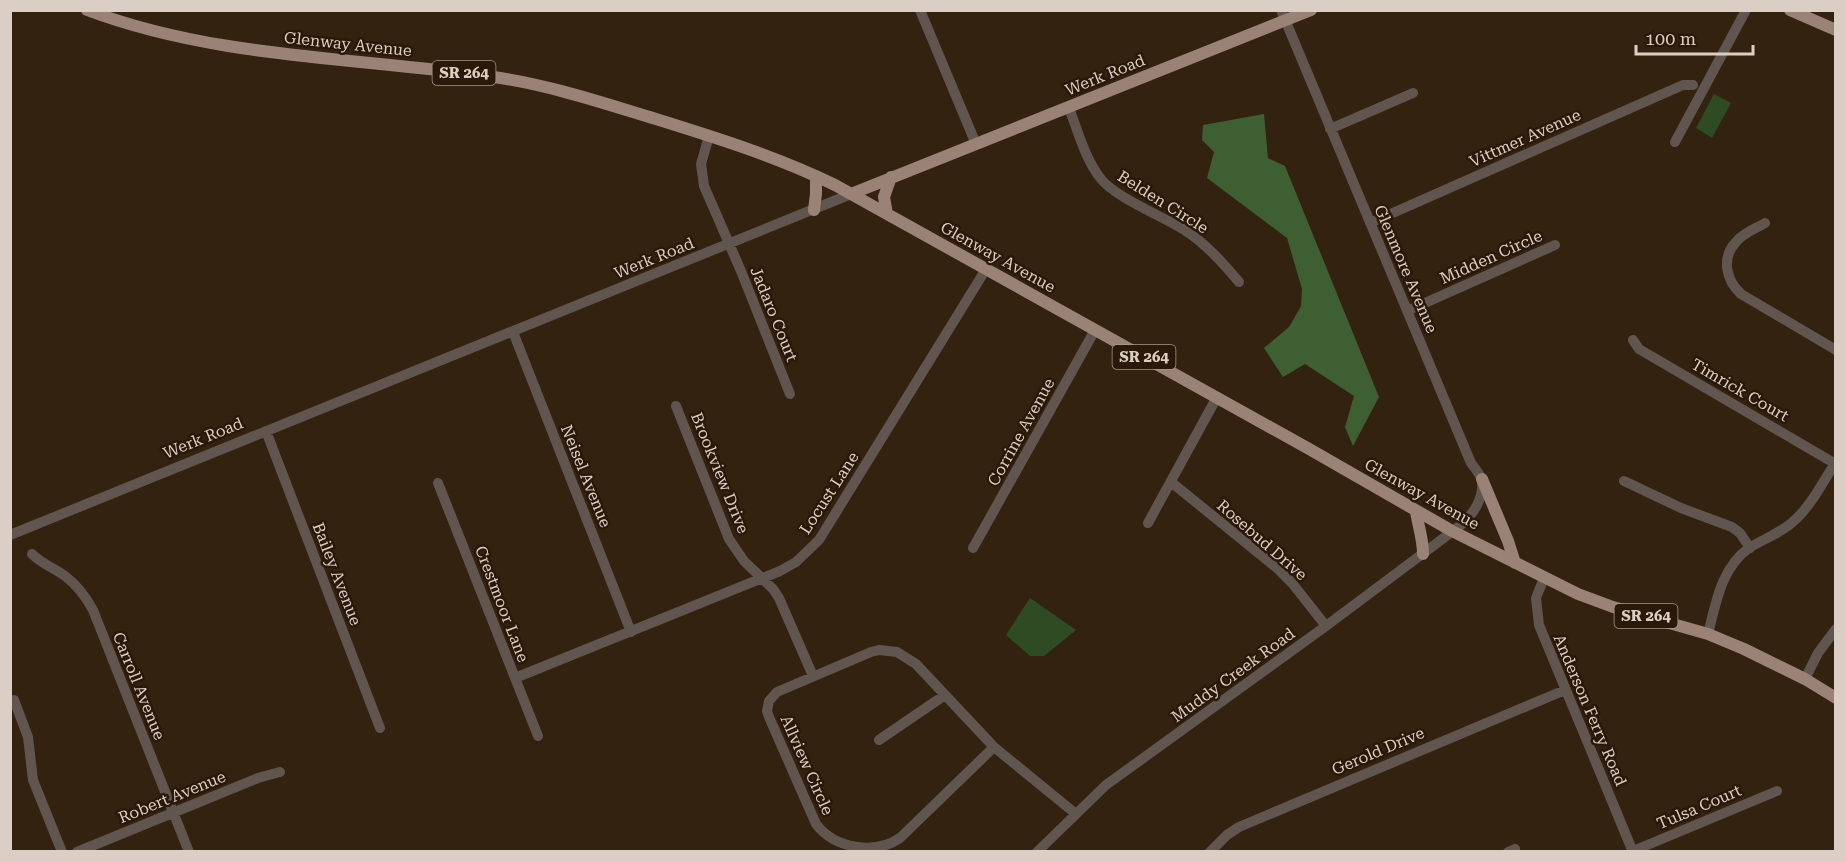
<svg xmlns="http://www.w3.org/2000/svg" width="1846" height="862" font-family="'Roboto Serif',serif">
  <rect width="100%" height="100%" fill="#342211"/>
  <path fill="#2e4b24" d="M1714,94L1731,103L1712,138L1696,128Z
    M1030,598L1076,630L1044,656H1030L1006,635Z"/>
  <path fill="#3d5f31" d="M1264,114L1268,158L1285,166L1379,397L1353,446L1345,427L1354,396L1305,364L1283,377L1264,348L1289,327L1301,306L1302,289L1287,238L1207,178L1214,152L1202,140L1203,125Z"/>
  <g fill="none" stroke-linecap="round" stroke-linejoin="round">
    <path stroke="#60554f" stroke-width="10" d="M920,10L976,144
      M1069,108C1078,131 1085,159 1101,179C1115,197 1164,217 1186,231C1207,245 1223,263 1239,282
      M1330,129L1413,93
      M709,136L701,164L704,186L741,271L790,394
      M1675,142L1746,10
      M1370,223L1683,85H1693
      M1765,223C1755,229 1743,233 1736,242C1721,258 1726,280 1741,294L1836,350
      M1407,311L1555,245
      M513,332L631,632
      M1633,340L1639,349L1834,463
      M676,406L729,539L744,561L773,589L779,598L813,676
      M266,431L380,728
      M1624,481L1681,508L1732,527L1740,533L1750,548
      M1171,482L1277,568L1292,583L1326,626
      M438,483L538,736
      M1148,523L1217,397
      M10,535L851,194
      M973,548L1095,330
      M32,554C42,564 54,568 65,576C77,585 86,597 93,610L189,852
      M1544,578L1536,598L1539,625L1633,852
      M1708,634C1716,603 1721,568 1749,548C1765,538 1782,533 1796,519C1813,503 1823,481 1836,462
      M515,678L780,571L796,562L819,540L986,269
      M1805,679L1818,653L1836,629
      M14,700L28,737L33,780L62,852
      M879,740L945,695
      M994,747L900,838C875,855 835,849 816,824L769,717L767,711L769,701L777,692L871,652L879,650L897,652L916,664L994,747L1076,814
      M1633,851L1777,791
      M77,852L258,778L280,772
      M1037,852L1106,785L1326,626L1461,525C1473,515 1484,498 1482,481C1481,475 1475,468 1471,463L1281,10
      M1210,852L1227,835L1239,827L1565,690
      M1508,852L1515,849"/>
    <path stroke="#9a8376" stroke-width="12" d="M87,10C217,59 358,57 494,77C550,85 603,103 656,119C717,138 778,157 835,185L1311,450L1452,531L1578,594L1613,607L1708,634L1744,649L1805,679L1836,698
      M1790,10L1836,30
      M851,194L1311,10
      M814,210L816,194V176
      M887,214L884,197L891,177
      M1482,479L1508,541L1515,563
      M1416,511C1418,526 1423,538 1423,554"/>
  </g>
  <g text-anchor="middle" dominant-baseline="central" stroke-width="5" stroke-linejoin="round" paint-order="stroke">
    <g fill="#2a1808" stroke="#a6988c" stroke-width="1.5">
      <rect x="432.5" y="61" width="63" height="24" rx="4.5"/>
      <rect x="1112.5" y="345" width="63" height="24" rx="4.5"/>
      <rect x="1614.5" y="604" width="63" height="24" rx="4.5"/>
    </g>
    <g font-size="15" font-weight="bold" fill="#dbcfc5">
      <text x="464" y="73">SR 264</text>
      <text x="1144" y="357">SR 264</text>
      <text x="1646" y="616">SR 264</text>
    </g>
    <g font-size="16" fill="#dbcfc5" stroke="#2a1808">
      <text transform="translate(348 44) rotate(6)">Glenway Avenue</text>
      <text transform="translate(1105 75) rotate(-22)">Werk Road</text>
      <text transform="translate(1525 138) rotate(-24)">Vittmer Avenue</text>
      <text transform="translate(1163 202) rotate(32)">Belden Circle</text>
      <text transform="translate(998 257) rotate(29)">Glenway Avenue</text>
      <text transform="translate(1491 257) rotate(-24)">Midden Circle</text>
      <text transform="translate(654 258) rotate(-22)">Werk Road</text>
      <text transform="translate(1406 269) rotate(67)">Glenmore Avenue</text>
      <text transform="translate(774 314) rotate(68)">Jadaro Court</text>
      <text transform="translate(1740 390) rotate(30)">Timrick Court</text>
      <text transform="translate(1021 432) rotate(-61)">Corrine Avenue</text>
      <text transform="translate(203 438) rotate(-22)">Werk Road</text>
      <text transform="translate(720 473) rotate(68)">Brookview Drive</text>
      <text transform="translate(586 476) rotate(68)">Neisel Avenue</text>
      <text transform="translate(829 493) rotate(-57)">Locust Lane</text>
      <text transform="translate(1422 494) rotate(29)">Glenway Avenue</text>
      <text transform="translate(1262 540) rotate(41)">Rosebud Drive</text>
      <text transform="translate(337 574) rotate(69)">Bailey Avenue</text>
      <text transform="translate(502 604) rotate(69)">Crestmoor Lane</text>
      <text transform="translate(1233 675) rotate(-36)">Muddy Creek Road</text>
      <text transform="translate(139 686) rotate(68)">Carroll Avenue</text>
      <text transform="translate(1590 710) rotate(67)">Anderson Ferry Road</text>
      <text transform="translate(1378 751) rotate(-23)">Gerold Drive</text>
      <text transform="translate(807 765) rotate(66)">Allview Circle</text>
      <text transform="translate(172 797) rotate(-22)">Robert Avenue</text>
      <text transform="translate(1699 807) rotate(-23)">Tulsa Court</text>
    </g>
  </g>
  <rect width="1846" height="862" fill="none" stroke="#dbcfc5" stroke-width="24"/>
  <path d="M1636 45v9h117v-9" fill="none" stroke="#dbcfc5" stroke-width="3"/>
  <text x="1645" y="45" font-size="18" fill="#dbcfc5" stroke="#2a1808" stroke-width="4.5" paint-order="stroke">100 m</text>
</svg>
